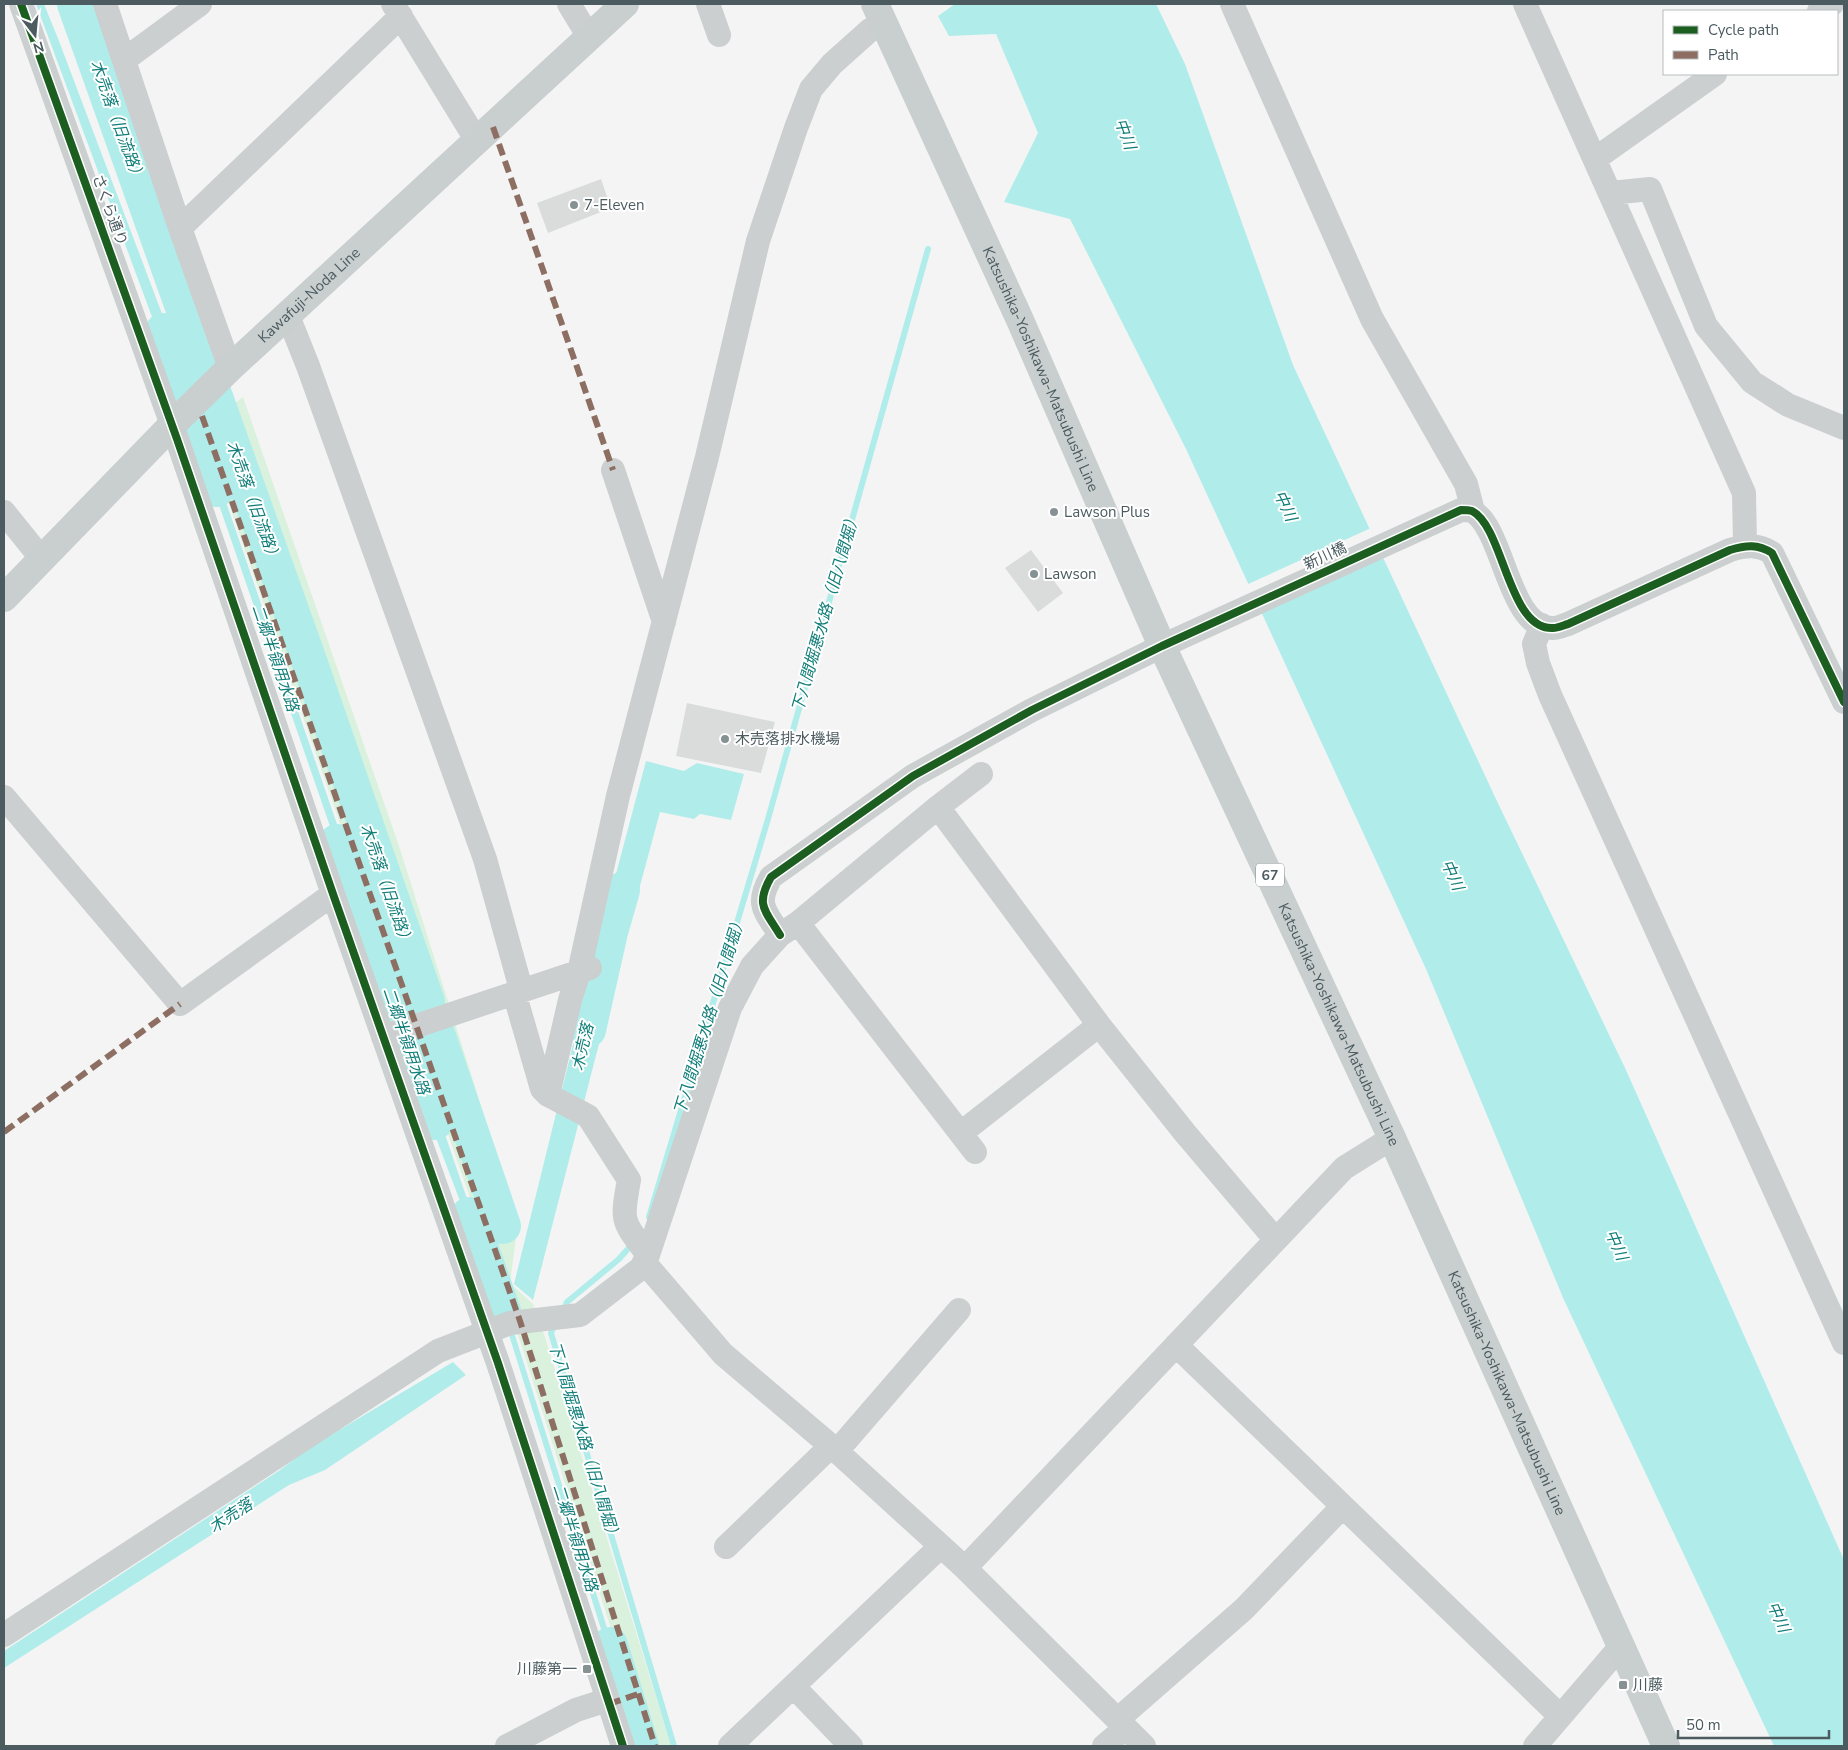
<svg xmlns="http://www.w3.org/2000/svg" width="1848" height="1750" font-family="'Nunito Sans','Noto Sans JP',sans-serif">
  <rect width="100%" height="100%" fill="#f4f4f4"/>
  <path fill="#daf1dd" d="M243,397L399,846L518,1223L510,1283L533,1304L545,1337L671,1746H648L522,1347L203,429Z"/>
  <path fill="#b0edea" d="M36,4H44L59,41L164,319L182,378L175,379Z
    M955,4H1156L1185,64L1293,365L1496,799L1626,1070L1844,1560V1746H1774L1564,1300L1426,969L1186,449L1070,219L1004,202L1038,133L996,34L949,36L938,16Z
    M205,441L359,888L352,890L198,444Z
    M646,761L684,771L697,763L744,774L731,820L700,814L694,819L660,812L627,934L605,939L600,934Z
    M364,899L392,984L383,982L356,902Z
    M617,974L533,1300L514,1284L588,984Z
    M424,1073L488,1260L483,1262L413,1077Z
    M514,1332L627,1691L621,1693L509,1335Z
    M453,1362L466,1375L325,1470L289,1485L4,1668V1651L280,1470L309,1448Z
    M631,1702L645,1746H638L624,1704Z"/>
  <path fill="#f4f4f4" d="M1371,528L1384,557L1259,613L1246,585Z"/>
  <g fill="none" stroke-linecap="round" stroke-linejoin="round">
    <path stroke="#b0edea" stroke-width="6" d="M649,1217L768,819L928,249
      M563,1311L567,1302L619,1259L634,1242
      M555,1324L551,1333L674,1746"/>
    <path stroke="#b0edea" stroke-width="36" d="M75,4L308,658L427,1002
      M163,331L217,489
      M337,842L435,1122
      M588,1030L610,932L622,890
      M438,1036L503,1226
      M469,1215L504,1314
      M610,1645L641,1746"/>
  </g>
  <path fill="#dadcdc" d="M601,179L611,208L548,233L537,203Z
    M1031,550L1063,593L1038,612L1005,568Z
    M687,703L775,722L761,773L676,756Z"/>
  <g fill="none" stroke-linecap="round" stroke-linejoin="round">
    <path stroke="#cbcfcf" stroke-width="24" d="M21,4L177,439L333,894L498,1363L623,1746
      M105,4L180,228L230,368
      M393,4L477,141
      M569,4L589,37
      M708,4L719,35
      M1232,4L1372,319L1466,484L1473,511
      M1525,4L1744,493L1745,545
      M1819,11L1832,4
      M124,60L200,4
      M1595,159L1715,74
      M1611,193L1650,189L1706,326L1752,382L1788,405L1844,428
      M180,228L401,16
      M288,316L308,366L485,859L521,989
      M613,470L664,622
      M4,512L41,558
      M1542,625L1534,644L1538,663L1550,695L1844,1343
      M4,797L180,1004L333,894
      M938,807L1099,1025L1185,1133L1275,1239
      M798,923L975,1152
      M780,935C765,910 755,905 771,877L913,776L1032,710L1162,646L1461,510C1464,510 1469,510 1472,511C1504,527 1508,630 1553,628C1558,628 1564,625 1568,624L1730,550C1746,545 1758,544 1772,553L1844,702
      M514,992L542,1089L548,1095L588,1116L629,1180C621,1223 622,1220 648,1255
      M383,1037L590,968
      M548,1095L570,1000L579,972L618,796L707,457L758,241L796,128L811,89L832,64L870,30L884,23
      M961,1133L1099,1025
      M644,1262L723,1354L831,1446L965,1568L1144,1746
      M1176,1345L1560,1716
      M837,1451L959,1310
      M726,1547L831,1446
      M965,1568L1344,1168L1392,1138
      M4,1635L438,1351L510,1323L580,1315L641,1268L648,1255L730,1008L752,966L780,935L798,923L938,807L981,774
      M794,1687L851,1746
      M1117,1720L1244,1609L1342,1507
      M507,1746L576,1710L607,1700
      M730,1746L941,1546
      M1104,1746L1125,1728
      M1535,1746L1621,1646"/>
    <g stroke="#c9cecf" stroke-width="28">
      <path id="s1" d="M875,4L1020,320L1162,646L1392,1138L1666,1746"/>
      <path id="s2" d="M4,598L172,425L230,368L625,4"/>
    </g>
    <path stroke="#8d6e63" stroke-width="6" stroke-dasharray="12 6" stroke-linecap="butt" d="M493,127L613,470
      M202,416L520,1321L655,1746
      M4,1132L180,1004
      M609,1704L638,1694"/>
    <defs>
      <path id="cycleway" d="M21,4L177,439L333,894L498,1363L623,1746
        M780,935C765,910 755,905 771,877L913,776L1032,710L1162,646L1461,510C1464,510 1469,510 1472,511C1504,527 1508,630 1553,628C1558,628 1564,625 1568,624L1730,550C1746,545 1758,544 1772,553L1844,702"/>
    </defs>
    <use href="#cycleway" stroke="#fff" stroke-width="11"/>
    <use href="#cycleway" stroke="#1b5e20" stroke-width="8"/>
  </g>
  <g fill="#869194" stroke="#fff" stroke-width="2">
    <circle cx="574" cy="205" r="5"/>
    <circle cx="1054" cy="512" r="5"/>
    <circle cx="1034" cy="574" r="5"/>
    <circle cx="725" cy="739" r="5"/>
    <rect x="582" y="1664" width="10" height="10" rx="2.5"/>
    <rect x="1618" y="1680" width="10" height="10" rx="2.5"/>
  </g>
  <g text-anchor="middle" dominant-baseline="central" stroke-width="4" stroke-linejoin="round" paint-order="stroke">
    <rect fill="#fff" stroke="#818c90" stroke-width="1" x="1256" y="863.5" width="28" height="23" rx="4"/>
    <g font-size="14" font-weight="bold" fill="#4b5b60">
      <text x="1270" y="875">67</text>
    </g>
    <g font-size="15" fill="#4b5b60" stroke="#fff" text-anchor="start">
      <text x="584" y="205">7-Eleven</text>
      <text x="1064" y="512">Lawson Plus</text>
      <text x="1044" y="574">Lawson</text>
      <text x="735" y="739">木売落排水機場</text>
      <text x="577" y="1669" text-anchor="end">川藤第一</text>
      <text x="1633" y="1685">川藤</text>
    </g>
    <g font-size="15" fill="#4b5b60" stroke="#fff">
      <text transform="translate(110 210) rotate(70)">さくら通り</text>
      <text stroke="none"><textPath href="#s2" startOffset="430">Kawafuji-Noda Line</textPath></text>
      <text stroke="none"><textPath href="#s1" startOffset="401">Katsushika-Yoshikawa-Matsubushi Line</textPath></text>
      <text transform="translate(1325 556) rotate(-25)">新川橋</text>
      <text stroke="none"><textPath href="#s1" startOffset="1121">Katsushika-Yoshikawa-Matsubushi Line</textPath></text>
      <text stroke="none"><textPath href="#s1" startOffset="1526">Katsushika-Yoshikawa-Matsubushi Line</textPath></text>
    </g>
    <g font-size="16" font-style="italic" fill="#117e79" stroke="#fff">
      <text transform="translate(117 121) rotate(70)">木売落（旧流路）</text>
      <text transform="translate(1125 134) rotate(70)">中川</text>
      <text transform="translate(253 502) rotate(70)">木売落（旧流路）</text>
      <text transform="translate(1285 506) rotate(65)">中川</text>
      <text transform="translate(826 612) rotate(-74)">下八間堀悪水路（旧八間堀）</text>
      <text transform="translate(275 658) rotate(71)">二郷半領用水路</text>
      <text transform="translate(1452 875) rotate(66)">中川</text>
      <text transform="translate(386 885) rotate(71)">木売落（旧流路）</text>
      <text transform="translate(710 1015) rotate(-73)">下八間堀悪水路（旧八間堀）</text>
      <text transform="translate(406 1041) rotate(71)">二郷半領用水路</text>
      <text transform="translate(583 1047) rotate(-77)">木売落</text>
      <text transform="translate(1616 1245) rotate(66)">中川</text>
      <text transform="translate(584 1442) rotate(73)">下八間堀悪水路（旧八間堀）</text>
      <text transform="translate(231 1516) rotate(-33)">木売落</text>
      <text transform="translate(575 1538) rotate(72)">二郷半領用水路</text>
      <text transform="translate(1778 1617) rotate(66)">中川</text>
    </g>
  </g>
  <rect width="1848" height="1750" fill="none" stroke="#4b5b60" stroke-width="10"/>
  <rect x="1663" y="10" width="175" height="65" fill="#ffffff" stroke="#b7bdbf"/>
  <rect x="1673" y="26" width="25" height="8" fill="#1b5e20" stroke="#b7bdbf"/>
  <text x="1708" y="35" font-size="15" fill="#4b5b60">Cycle path</text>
  <rect x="1673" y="51" width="25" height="8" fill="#8d6e63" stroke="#b7bdbf"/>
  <text x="1708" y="60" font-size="15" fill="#4b5b60">Path</text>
  <g transform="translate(35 35) rotate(164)" stroke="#ffffff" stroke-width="4" paint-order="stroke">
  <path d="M0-4L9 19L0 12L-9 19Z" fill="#4b5b60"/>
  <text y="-8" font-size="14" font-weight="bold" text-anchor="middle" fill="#4b5b60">N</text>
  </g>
  <path d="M1678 1730v8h151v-8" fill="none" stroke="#4b5b60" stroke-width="2.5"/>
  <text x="1686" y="1730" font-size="15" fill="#4b5b60" stroke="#ffffff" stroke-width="4" paint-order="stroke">50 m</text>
</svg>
